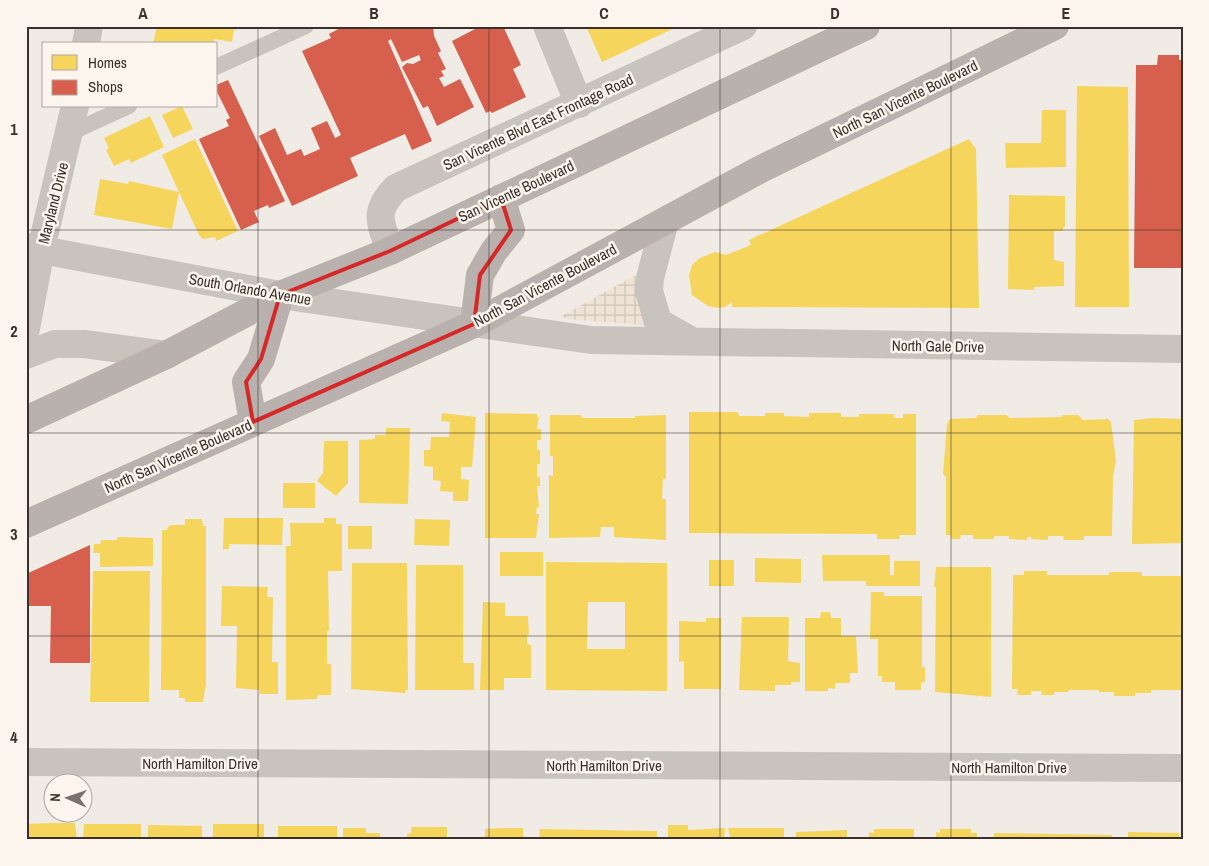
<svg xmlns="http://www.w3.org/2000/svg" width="1209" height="866" font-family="'Archivo Narrow',sans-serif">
  <defs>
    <pattern id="plaza-grid" width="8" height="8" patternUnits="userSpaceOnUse" patternTransform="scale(1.25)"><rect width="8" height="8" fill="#eee3d5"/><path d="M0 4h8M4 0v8" fill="none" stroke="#cdc3b7"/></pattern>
  </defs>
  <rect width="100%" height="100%" fill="#f0ebe5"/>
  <path fill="url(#plaza-grid)" d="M634,276H638L646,325L567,319L562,316Z"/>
  <path fill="#f6d55c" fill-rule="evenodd" d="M157,26H237L236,30L234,29L232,42L214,39V44H153Z
    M586,26H679L602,62Z
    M1077,86L1128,87L1129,307H1075Z
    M182,106L193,129L173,138L162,115Z
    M1042,110H1066V167L1006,168L1005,143H1041Z
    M150,116L164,147L131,163L129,159L114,166L106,150L109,148L104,138Z
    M195,139L238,231L216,241L215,237L203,239L199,235L179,192L172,229L94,215L100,179L128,184L129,181L179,192L162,155Z
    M969,139L976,149L979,308L732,307V302L725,307L719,308L708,306L692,295L689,275L692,265L700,258L715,252L726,255L751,245L749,240Z
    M1009,195L1065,196V227H1063V231H1054V260L1064,262V286L1034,287V290L1008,289Z
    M689,412H738L739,416H765V413H784V416L809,417V413H841V417H859V414H894V418H903V414H916V535H899L900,539H877V534L689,533Z
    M442,413L476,417L472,467H461V479L469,480L468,501H453V492L440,491L441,481L433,480V467L424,466V450H430L431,437H449L450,422L441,421Z
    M485,413L537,414V417H539L537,429H541V440H537V450H540V464H537V477H540V486H537L539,507H537L536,514H539L536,538H485Z
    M550,415H581L582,418H635V416L666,415V479H663L662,499H666V540L614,537V527H601L600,537L549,538V475L553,476V456H550Z
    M978,415H1006L1010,418L1061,417L1063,415H1078L1083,420L1108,419L1111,422L1116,461L1113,477L1112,536H1084V540H1063L1064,536H1048V540L1031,539V537H1027V540L1009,539V536H994V539H973V535H961L960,539H951V535H946V477L943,474L947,424L950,419L976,418Z
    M1154,418L1183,419V543L1132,544L1134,420Z
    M386,428H410L408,504L359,503V440L375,439V435H386Z
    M324,441H348V483L336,496L317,481L323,473Z
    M283,483H315V508H283Z
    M224,518H283L282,545L229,544V549H223Z
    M324,518H336V524H342V571H328L329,631H327V664H331V695H318L317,699L286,700V546H291L290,523H324Z
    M185,519H202L203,526H206V684L203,702H185V698H179V690H161L162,530H167L168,527L171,525H185Z
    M415,519L450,520L449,546L414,545Z
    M348,526H372V549H348Z
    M117,537L153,538V566L100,567V553H93L94,544H100L101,540H117Z
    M500,552H543V576H500Z
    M822,555H890V575H894V561H920V586H866V581H823Z
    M755,558L801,559V583L755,582Z
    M709,560H734V586H709Z
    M546,562L667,563V691L546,690ZM588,602H625V649H587Z
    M352,563H407L408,690H406L405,693L351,689Z
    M416,565H463V663H474V690H415Z
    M936,567H991V697L935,692L936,587H934Z
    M93,571H150L149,702H90Z
    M1024,571H1047V575H1109V572H1142V576H1183V690H1151V693H1135V696H1114V692H1099V690H1069L1068,692H1054V695H1041L1042,691H1031V695H1017L1018,689H1012L1013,575H1024Z
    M222,586L268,587L267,597H273L272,662H278V694H259V690L236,688L237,626H221Z
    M871,592H884V596H922V667H925V682H921V690H895V682H882V676H878V639H870Z
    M483,602L505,603V616H528L529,635H527V644L531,645V678H504V690H480Z
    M821,612H830L831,618H841V636H856L858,673H850V683H835V689L828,688V691H805V618H820Z
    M742,617H789L788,661L800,663V682H791V685H775V691L739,690Z
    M706,618H721V689H684V661L679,662V621L706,622Z
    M51,823H75L77,840H26V824Z
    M84,824H141V840H83Z
    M213,824H264V840H213Z
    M148,825L202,826V837H206V840H148Z
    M668,825H688V830L725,828L724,840H668Z
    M278,826H337V840H278Z
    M411,827H447V837H459V840H407V834L411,833Z
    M343,828H366V833H380V840H343Z
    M502,828H523V840H485V829Z
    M728,828H784V840H731Z
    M540,829L657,831V840H539Z
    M874,829H914V837H936V832L940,833V829H971V833H977V840H869V832L874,833Z
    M847,830V840H796V832Z
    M1128,832L1179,833V840H1128Z
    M994,833L1112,835V840H994Z"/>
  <path fill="#d6604d" d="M344,26H433L434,36L441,51L438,53L446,69L441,71L444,76L439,78L444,87L460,79L474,107L437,126L428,106L423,108L402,67L407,63L413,64L421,60L419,55L402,62L391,39L388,41L432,141L412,150L405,134L350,158L358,176L292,206L259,136L275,128L287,155L301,149L304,156L320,149L311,128L327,121L335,138L341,135L302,51L331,38L329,34Z
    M481,26H503L521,65L513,69L526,97L492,113L490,111L486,113L452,41Z
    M1158,55H1179V60H1183V268H1134L1136,65H1157Z
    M228,80L285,201L269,208L268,205L254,211L259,222L241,230L199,139L229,126L226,120L230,118L216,90V85Z
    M90,545V663H50L51,606H26V574Z"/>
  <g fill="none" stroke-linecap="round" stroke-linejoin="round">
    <path stroke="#c9c3be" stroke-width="16" d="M216,67L306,26
      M70,133L129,106"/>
    <path stroke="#c9c3be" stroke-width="28" d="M547,26L579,104
      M86,44L89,26
      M665,221L650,278L649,291L658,322L690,340
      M26,247L280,295L591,340L1183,349
      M390,251C380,221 373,212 396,188L743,26
      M26,329L41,249L75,106
      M26,355L55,344H84L166,355
      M26,762L1183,768"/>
    <path stroke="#b8b1ad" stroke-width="28" d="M474,324L480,275L494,251L511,230L501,198
      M26,420L166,355L280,295L390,251L866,26
      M253,422L246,382L261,359L280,295
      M26,524L474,324L761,169L1055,26"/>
  </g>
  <path fill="none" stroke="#d62828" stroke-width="4" stroke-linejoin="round" d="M501,198L511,230L480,275L474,324L253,422L246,382L261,359L280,295L390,251Z"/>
  <path fill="none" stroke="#3b302b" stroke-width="1" stroke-opacity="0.55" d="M258,26V840M489,26V840M720,26V840M951,26V840M26,230H1183M26,433H1183M26,636H1183"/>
  <g text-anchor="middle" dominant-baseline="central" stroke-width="5" stroke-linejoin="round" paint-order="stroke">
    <g font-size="15" fill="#3b302b" stroke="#fbf5ee">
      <text transform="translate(905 99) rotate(-26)">North San Vicente Boulevard</text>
      <text transform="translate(538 122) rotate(-25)">San Vicente Blvd East Frontage Road</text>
      <text transform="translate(516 191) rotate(-25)">San Vicente Boulevard</text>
      <text transform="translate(53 203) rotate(-76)">Maryland Drive</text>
      <text transform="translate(545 285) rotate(-28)">North San Vicente Boulevard</text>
      <text transform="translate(250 289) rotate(10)">South Orlando Avenue</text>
      <text transform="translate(938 346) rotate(1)">North Gale Drive</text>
      <text transform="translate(178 456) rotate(-24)">North San Vicente Boulevard</text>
      <text x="200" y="763">North Hamilton Drive</text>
      <text x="604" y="765">North Hamilton Drive</text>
      <text x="1009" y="767">North Hamilton Drive</text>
    </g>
  </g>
  <rect width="1209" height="866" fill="none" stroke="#fbf5ee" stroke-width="55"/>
  <rect x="42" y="42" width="175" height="65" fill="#fbf5ee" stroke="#aea6a0"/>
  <rect x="52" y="55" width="25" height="15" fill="#f6d55c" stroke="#aea6a0"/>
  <text x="88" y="68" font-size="15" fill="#3b302b">Homes</text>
  <rect x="52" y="80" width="25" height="15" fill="#d6604d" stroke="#aea6a0"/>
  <text x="88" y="92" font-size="15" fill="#3b302b">Shops</text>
  <g transform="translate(68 798) rotate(272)"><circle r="24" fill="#fbf5ee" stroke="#aea6a0"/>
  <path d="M0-4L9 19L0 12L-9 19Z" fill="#7a716c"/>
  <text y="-8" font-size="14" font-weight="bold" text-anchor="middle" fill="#3b302b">N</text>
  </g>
  <rect x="28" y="28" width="1154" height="810" fill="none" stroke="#3b302b" stroke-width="2"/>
  <g font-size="16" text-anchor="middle" font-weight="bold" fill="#3b302b">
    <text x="143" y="19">A</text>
    <text x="374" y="19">B</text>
    <text x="604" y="19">C</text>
    <text x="835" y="19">D</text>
    <text x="1066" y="19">E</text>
    <text x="14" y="135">1</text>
    <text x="14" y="337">2</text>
    <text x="14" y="540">3</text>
    <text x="14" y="743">4</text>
  </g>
</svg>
